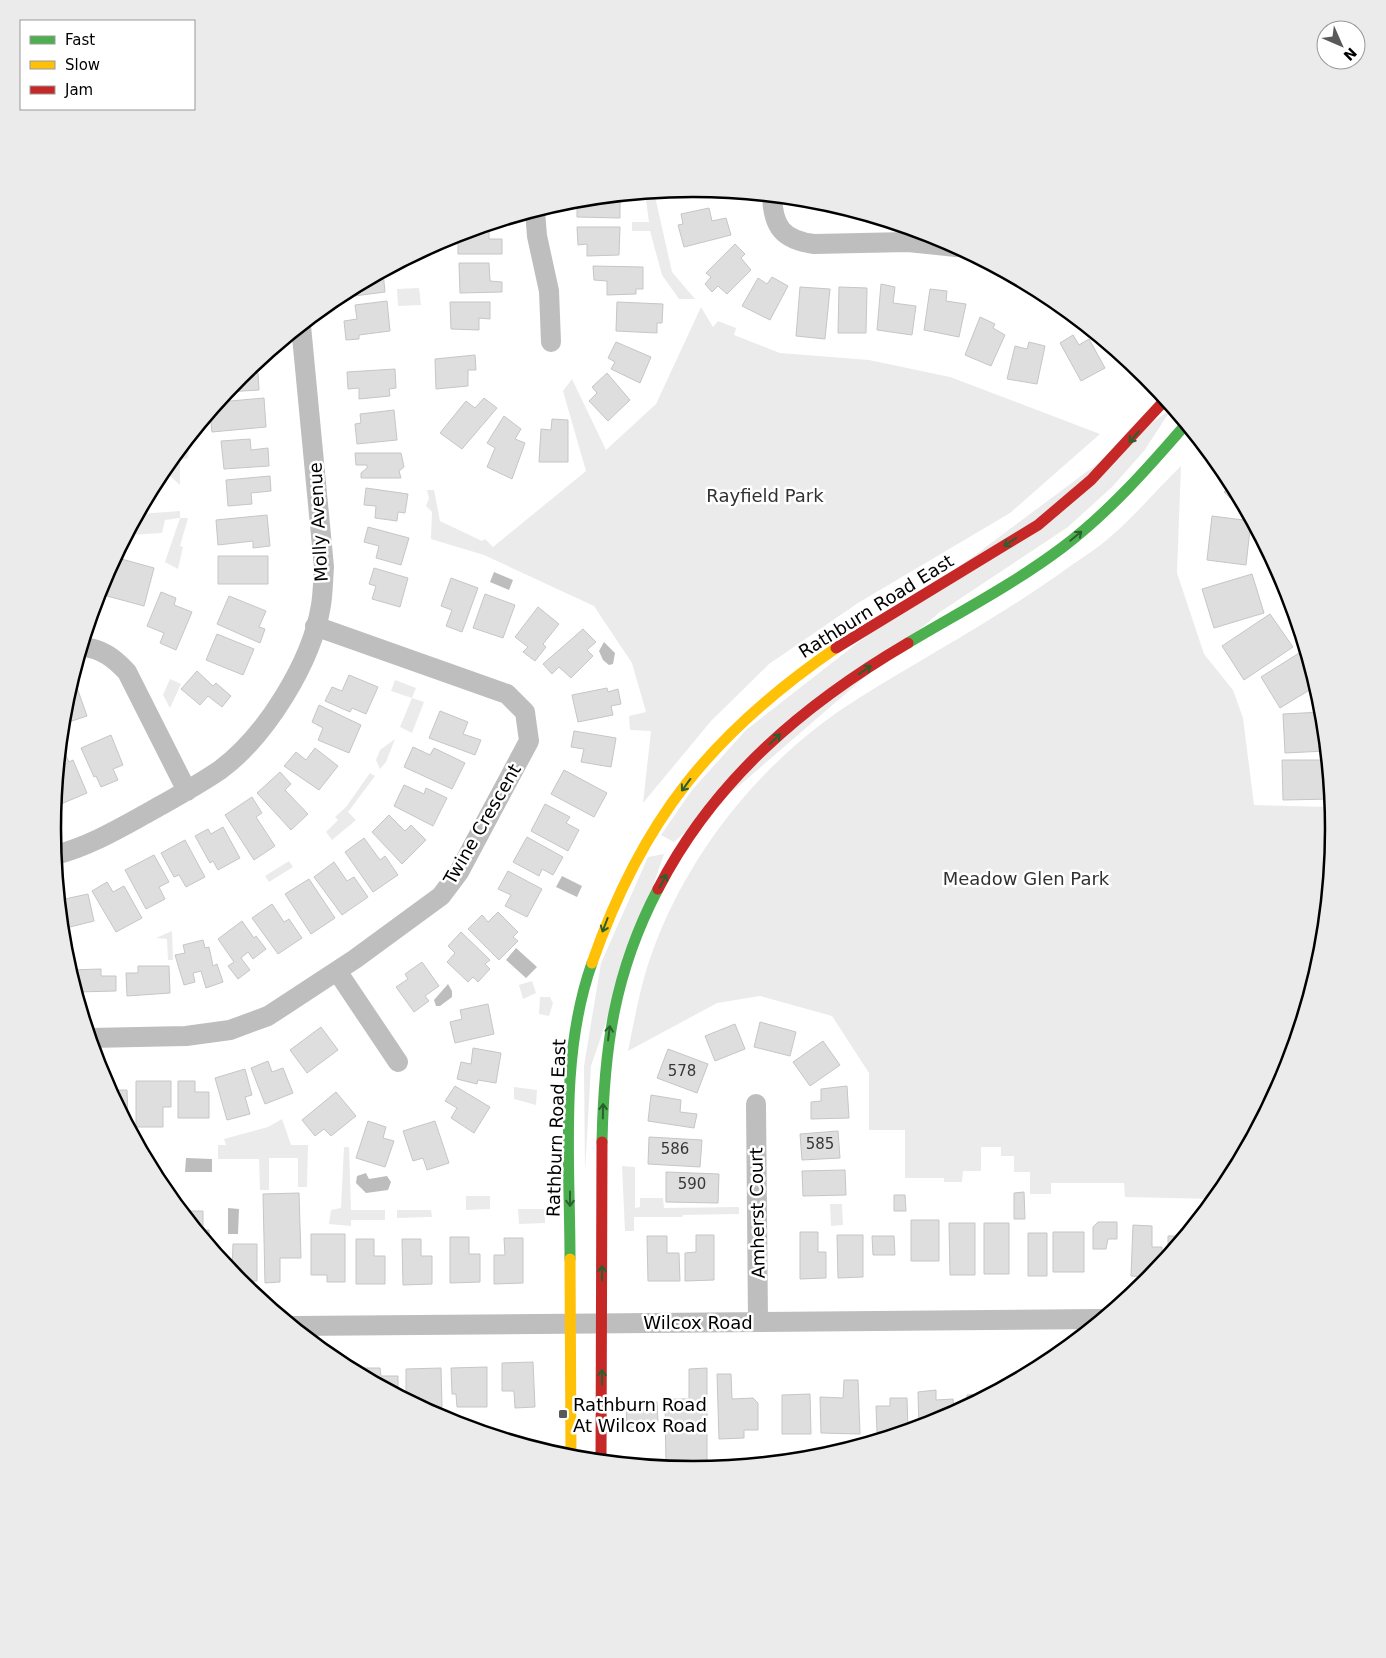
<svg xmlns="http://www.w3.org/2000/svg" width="1386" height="1658" font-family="'DejaVu Sans',sans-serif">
  <rect width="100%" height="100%" fill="#fff"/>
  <path fill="#ebebeb" d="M654,192L672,272L695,299H679L662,275L650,231H632V222H649L645,193Z
    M419,288L421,305L398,306L397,289Z
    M701,307L713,327L718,321L736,328L734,335L780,353L869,360L950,377L1100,434L1010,513L858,603L769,664L711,721L643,803L651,731L630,730L629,716L646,712L632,663L594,606L484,555L431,539L432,512L426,506L429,498L427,490H434L440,521L482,541L485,539L493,547L586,471L563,391L572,379L606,450L656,404Z
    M1172,408L1144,451L1112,487L1068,527L940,612L674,842L661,835L692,790L746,730L856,644Z
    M190,438L188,458L180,460V485L163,470L175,455L179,459L180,450Z
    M1181,466L1177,573L1204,654L1233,690L1243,718L1254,805L1331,807L1333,824L1326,845L1330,865L1321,954L1285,1074L1225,1185L1214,1199L1125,1197L1124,1183H1051V1194H1030V1172H1014V1156H1001V1147H981V1171H963L962,1182H944V1178H905V1130H869V1073L832,1016L760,996L717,1003L628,1051C635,1017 641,982 653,950C691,847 767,755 859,698C929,654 1003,615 1069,567C1083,557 1098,548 1110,537C1135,516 1157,489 1181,466Z
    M180,511V518H188L180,546L183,547L178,569L165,562L180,518L165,520L162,533L128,535L139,514Z
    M170,679L181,684L170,708L163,695Z
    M395,680L416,688L412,698L424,702L412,733L400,727L412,698L391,691Z
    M395,739L386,762L380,769L376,760L380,750Z
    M370,773L375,776L348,812L356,820L332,840L326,832L338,820L335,817L346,807Z
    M664,854L591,1066L585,1172L584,1066L601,963L648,857Z
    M289,861L293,867L269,882L265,876Z
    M172,931L173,960H168L167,939L156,938Z
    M532,981L536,993L523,999L519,985Z
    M540,997H550L553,1003L549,1016L539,1014Z
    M514,1087L537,1090L536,1105L514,1099Z
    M282,1119L291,1145H308L307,1187H298V1158H269V1190H260L259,1159H218V1145H226L224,1139L268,1127Z
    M344,1147H349L351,1210H385V1220H351V1226L329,1224L331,1210L341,1208Z
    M622,1166L635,1167V1208L640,1207V1198H663L664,1208L739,1207V1214L683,1215L682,1217H634V1231H625Z
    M466,1196H490V1209L466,1210Z
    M830,1204H842L843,1225L831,1226Z
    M518,1209H545V1223L519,1224Z
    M397,1210H431L432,1217L397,1218Z"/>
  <path fill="#bdbdbd" d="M494,572L513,580L509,590L490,582Z
    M604,642L615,653L613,664L609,665L603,660L599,651Z
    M562,876L582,886L577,897L556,887Z
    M516,948L537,967L526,978L506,960Z
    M448,984L452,991V997L440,1006H436L434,1000Z
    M186,1158L212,1159V1172H185Z
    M366,1173L369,1179L387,1176L391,1182L388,1190L366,1193L356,1183L357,1176Z
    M228,1208L239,1209L238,1234H228Z"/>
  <path fill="#dedede" stroke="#c6c6c6" d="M684,189L721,191L722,196H684Z
    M620,196V218L577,217V204L586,203V199Z
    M709,208L712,221L726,218L731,235L684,247L678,225L683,224L681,214Z
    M489,225V239H502V254H458V234Z
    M577,227H620L619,255L587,256V244L578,245Z
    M735,244L745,254L741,258L751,270L727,294L718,286L712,292L705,284L711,277L706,273Z
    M459,263H489L490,281L502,282V292L460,293Z
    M593,266L643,267V289H636V294L607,295V281L594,280Z
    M383,272L385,292L354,296L353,288Z
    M772,277L788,286L770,320L742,306L758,278L767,284Z
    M881,284L895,287L893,303L916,306L912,335L877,330Z
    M800,287L830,289L825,339L796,336Z
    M839,287L867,288L866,333H838Z
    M930,289L947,291L946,301L966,304L959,337L924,330Z
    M387,301L390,331L359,335V339L346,340L344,321L357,319L355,305Z
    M450,302H490V319L479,318V330L451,329Z
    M617,302L663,304L662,323H657V333L616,331Z
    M980,317L995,324L993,328L1005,335L991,366L965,355Z
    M1073,335L1079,345L1089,339L1105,368L1081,381L1060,343Z
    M616,342L651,357L640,383L611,369L615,362L608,358Z
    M1029,342L1045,346L1037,384L1007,379L1015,346L1027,349Z
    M475,355L476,370H468V386L436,389L435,359Z
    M251,367L252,374L258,373L259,390L227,392Z
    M395,369L396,388L389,389L390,396L359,399V388L348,389L347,372Z
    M607,373L630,400L608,421L589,401L597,393L592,387Z
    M264,398L266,427L212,432L210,413L219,402Z
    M484,398L497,408L462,449L440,433L466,401L475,408Z
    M394,410L397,440L357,444L355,424L361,423L360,414Z
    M504,416L521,429L515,439L525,443L512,479L487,467L495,448L487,443Z
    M552,419L568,420V462H539L541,429L551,430Z
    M250,439L251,450L268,448L269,466L224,469L221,441Z
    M355,453H401L404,467L399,471L401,478H361V473L367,468V465H356Z
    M270,476L271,491L251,493L252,504L228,506L226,480Z
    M1232,485L1249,517L1224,492Z
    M366,488L408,494L405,513L398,512L397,521L375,518L376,506L364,505Z
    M267,515L270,546L253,548V541L218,545L216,520Z
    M1212,516L1251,521L1246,565L1207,560Z
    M368,527L409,538L401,565L376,558L379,546L364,542Z
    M218,556H268V584H218Z
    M118,558L154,568L144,606L107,596Z
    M374,568L408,578L400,607L372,599L376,586L369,584Z
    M1252,574L1264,613L1214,628L1202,589Z
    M451,578L478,588L462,632L446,626L452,610L441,606Z
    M161,592L176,598L174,605L192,612L176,650L160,643L164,633L147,626Z
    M485,594L515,605L503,638L473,628Z
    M229,596L266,611L259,627L265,629L260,643L217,624Z
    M538,607L559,624L543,644L546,647L535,661L523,652L528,647L515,637Z
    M1270,614L1293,647L1244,680L1222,646Z
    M583,629L596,642L587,650L593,656L571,678L559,667L552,674L543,664Z
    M217,634L254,649L243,675L206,660Z
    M1304,650L1316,686L1280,708L1261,677Z
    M197,671L213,686L216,683L231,696L222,707L208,696L200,705L181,689Z
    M349,675L378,687L366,714L352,708L350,712L325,701L332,687L342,691Z
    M76,685L87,716L63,724L65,704L70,687Z
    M607,688L608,692L618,689L621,704L611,706L613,715L578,722L572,695Z
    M319,705L361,725L349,753L318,740L323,728L312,722Z
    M440,711L468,722L463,734L481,740L475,755L429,738Z
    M1322,712L1326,751L1285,753L1283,714Z
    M574,731L616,738L611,767L581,762L584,749L571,747Z
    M111,735L123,765L113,769L118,780L101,787L96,776L94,777L81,748Z
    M413,747L430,755L434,748L465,763L452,789L404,767Z
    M315,748L338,766L319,790L284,766L296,752L306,760Z
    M63,750L69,762L73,760L87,793L61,804L56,792L60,751Z
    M1282,760H1327L1331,799L1283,800Z
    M564,770L607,793L594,817L551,794Z
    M280,772L291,784L285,790L308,814L291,830L257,793Z
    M404,785L424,794L426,788L447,798L433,826L394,806Z
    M252,797L262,813L256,817L275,846L254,860L225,815Z
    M545,804L570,817L566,823L579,830L568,851L531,831Z
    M389,815L405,831L411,825L426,840L402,864L372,832Z
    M223,827L240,858L218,870L213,861L210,863L195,836L208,829L211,834Z
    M527,837L563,857L553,875L542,869L539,876L513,862Z
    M364,838L380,860L385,856L398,875L373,892L345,852Z
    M185,840L205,877L186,887L179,875L174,877L161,853Z
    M154,855L169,882L159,887L165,899L146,909L125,870Z
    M334,862L347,881L354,877L368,897L342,915L314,877Z
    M508,871L542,889L527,917L505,906L511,895L498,889Z
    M309,879L335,918L311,934L285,894Z
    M107,882L113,892L124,886L142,918L116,932L92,891Z
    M88,894L94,921L62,929L60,900Z
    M272,904L284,922L289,919L302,938L278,954L252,918Z
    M498,912L518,932L513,937L518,941L499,960L468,929L482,915L488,922Z
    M242,921L254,938L256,936L266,949L253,959L248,952L241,958L250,970L238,979L228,966L234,962L218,939Z
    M461,932L490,960L485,964L490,969L478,982L473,977L468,982L447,962L455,953L448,946Z
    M203,940L205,948L209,947L213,966L217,964L223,982L206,988L201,971L193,973L195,982L184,985L175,955L185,953L183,945Z
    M422,962L439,986L425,996L429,1001L414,1012L396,987L408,979L405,974Z
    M138,966H169L170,993L127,996L126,973H138Z
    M101,969V976H116V991L77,992L70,970Z
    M488,1004L494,1034L455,1043L450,1022L462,1019L460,1010Z
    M760,1022L796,1032L790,1056L754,1047Z
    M735,1024L745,1049L715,1061L705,1036Z
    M321,1027L338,1050L307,1073L290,1050Z
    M823,1041L840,1065L810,1086L793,1062Z
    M473,1048L501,1053L496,1083L478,1080L477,1084L457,1079L461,1062L471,1064Z
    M668,1049L708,1064L697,1093L657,1078Z
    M268,1061L272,1072L283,1068L293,1093L265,1104L251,1068Z
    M245,1069L252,1095L245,1097L250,1114L227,1120L215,1078Z
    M104,1080H111L112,1090H127L128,1122Z
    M136,1081H171V1107H163V1127H136Z
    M178,1081H195V1092H209V1118H178Z
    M455,1086L490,1107L474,1133L451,1118L457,1108L445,1101Z
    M847,1086L849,1118L811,1119V1102L821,1101V1089Z
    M336,1092L356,1116L331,1136L324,1129L315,1136L302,1120Z
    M651,1095L681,1100L680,1112L697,1114L694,1128L648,1121Z
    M368,1121L386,1127L383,1138L394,1141L385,1167L356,1158Z
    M435,1121L449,1163L427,1170L423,1158L413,1161L403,1131Z
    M838,1131L840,1158L802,1160L800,1134Z
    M649,1137L702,1140L700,1167L648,1164Z
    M845,1170L846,1195L803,1196L802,1171Z
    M666,1172L719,1174L718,1203L666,1202Z
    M1024,1192L1025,1219H1014V1193Z
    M299,1193L301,1258H280V1282L265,1283L263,1194Z
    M894,1195H905L906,1211H894Z
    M184,1211H203V1230H209L210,1245Z
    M911,1220H939V1261H911Z
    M1098,1222H1117V1239H1108L1106,1249H1093V1227Z
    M949,1223H975V1275H950Z
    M984,1223H1009V1274H984Z
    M1133,1225L1152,1226V1247H1162V1262L1150,1277L1131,1276Z
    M800,1232H818V1252H826V1278L800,1279Z
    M1053,1232H1084V1272H1053Z
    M1028,1233H1047V1276H1028Z
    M311,1234H345V1282H327V1275H311Z
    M696,1235H714V1280L685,1281V1253L696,1252Z
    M837,1235H863V1277L838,1278Z
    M647,1236H667V1253H679L680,1281H648Z
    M872,1236H894L895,1255H873Z
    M1168,1236H1183L1168,1254Z
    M450,1237H469V1254H480V1282L450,1283Z
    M504,1238H523V1283L494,1284V1255H505Z
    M356,1239H374V1256H385V1284H356Z
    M402,1239H421V1256H432V1284L403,1285Z
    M233,1244H257V1281H239L232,1272Z
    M533,1362L535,1407L515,1408L514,1391H502V1363Z
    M487,1367V1407H457L456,1394H452L451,1368Z
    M363,1368H380L381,1376H398V1394L363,1375Z
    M441,1368L442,1407L424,1408L411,1401V1395H406V1369Z
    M707,1368V1468L666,1467L665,1399H689V1369Z
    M717,1374H731L732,1399L753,1398L758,1403V1430H744V1438L719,1439Z
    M844,1380H858L860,1434L821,1433L820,1397L843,1398Z
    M936,1390V1400L953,1399L954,1412L938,1421L919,1427L918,1392Z
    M810,1394L811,1434H782V1395Z
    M987,1394V1395L967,1405V1395Z
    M890,1398H907L908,1430L877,1432L876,1406H890Z
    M657,1402L658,1422L652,1423V1431L627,1432L626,1403Z"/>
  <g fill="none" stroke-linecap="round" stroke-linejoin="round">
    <path stroke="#bebebe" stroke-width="20" d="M772,196C773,227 783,240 814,244L908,242L956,247
      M535,211L537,236L549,291L551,342
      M82,647C101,648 114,658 127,672L187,791
      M55,855C90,846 120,828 151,811C174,798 198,785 220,770C266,736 312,662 321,605C323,593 323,580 324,567L301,326
      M337,971L398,1062
      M90,1038L186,1036L230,1030L268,1016L355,959L441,896L459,872L529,741L525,712L507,694L315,626
      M756,1104L758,1321
      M294,1326L1101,1319"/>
    <path stroke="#4caf50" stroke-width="11" d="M908,643C960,612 1014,584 1063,547C1109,512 1148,468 1186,424
      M602,1142C604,1048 614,973 658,889
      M570,1259C570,1162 559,1056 592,963"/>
    <path stroke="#ffc107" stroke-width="11" d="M592,963C642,820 711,734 836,648
      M570,1259L571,1457"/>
    <path stroke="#c62828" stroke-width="11" d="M836,648L1038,525L1091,480L1165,400
      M658,889C714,780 804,704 908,643
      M601,1460L602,1142"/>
  </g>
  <defs><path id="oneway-shaft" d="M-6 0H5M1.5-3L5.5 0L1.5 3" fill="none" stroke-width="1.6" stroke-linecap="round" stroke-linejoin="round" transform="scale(1.25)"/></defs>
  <g stroke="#2a602c">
    <use href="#oneway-shaft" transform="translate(1134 437) rotate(130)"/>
    <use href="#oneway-shaft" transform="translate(1076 536) rotate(-39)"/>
    <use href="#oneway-shaft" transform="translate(1010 542) rotate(147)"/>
    <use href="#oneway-shaft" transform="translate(865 670) rotate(-34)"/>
    <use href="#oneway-shaft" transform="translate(775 739) rotate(-43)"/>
    <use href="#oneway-shaft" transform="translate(686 785) rotate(126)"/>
    <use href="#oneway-shaft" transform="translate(663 881) rotate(-63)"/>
    <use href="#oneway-shaft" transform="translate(605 925) rotate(111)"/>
    <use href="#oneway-shaft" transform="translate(609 1033) rotate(-83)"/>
    <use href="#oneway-shaft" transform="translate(603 1111) rotate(-89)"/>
    <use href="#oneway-shaft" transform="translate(570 1199) rotate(90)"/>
    <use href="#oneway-shaft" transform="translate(602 1273) rotate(-90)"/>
    <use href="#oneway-shaft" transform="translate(602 1377) rotate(-90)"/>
  </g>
  <rect fill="#595959" stroke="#fff" stroke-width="2" x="558" y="1409" width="10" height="10" rx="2.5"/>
  <g text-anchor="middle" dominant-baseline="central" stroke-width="5" stroke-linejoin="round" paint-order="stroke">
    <g font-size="15" fill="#383838">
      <text x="682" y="1071">578</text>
      <text x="820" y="1144">585</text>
      <text x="675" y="1149">586</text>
      <text x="692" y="1184">590</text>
    </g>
    <g font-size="18" fill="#313131" stroke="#fff">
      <text x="765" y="495">Rayfield Park</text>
      <text x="1026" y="878">Meadow Glen Park</text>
    </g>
    <g font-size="18" fill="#000" stroke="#fff">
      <text transform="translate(318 522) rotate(-93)">Molly Avenue</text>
      <text transform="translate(876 606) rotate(-32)">Rathburn Road East</text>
      <text transform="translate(482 824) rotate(-60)">Twine Crescent</text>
      <text transform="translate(556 1128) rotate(-88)">Rathburn Road East</text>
      <text transform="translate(757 1213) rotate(-91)">Amherst Court</text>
      <text x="698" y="1322">Wilcox Road</text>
    </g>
    <g font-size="18" fill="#000" stroke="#fff" text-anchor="start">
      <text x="573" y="1404">Rathburn Road<tspan x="573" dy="21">At Wilcox Road</tspan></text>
    </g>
  </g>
  <path d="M0 0H1386V1658H0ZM61 829a632 632 0 1 1 1264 0a632 632 0 1 1-1264 0Z" fill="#ebebeb" fill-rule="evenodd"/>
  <path fill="none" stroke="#000" stroke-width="2.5" d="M61 829a632 632 0 1 1 1264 0a632 632 0 1 1-1264 0Z"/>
  <rect x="20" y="20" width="175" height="90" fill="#ffffff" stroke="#999999"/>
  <rect x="30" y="36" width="25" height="8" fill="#4caf50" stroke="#999999"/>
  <text x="65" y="45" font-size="15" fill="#000000">Fast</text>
  <rect x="30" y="61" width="25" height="8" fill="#ffc107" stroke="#999999"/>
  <text x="65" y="70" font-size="15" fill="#000000">Slow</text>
  <rect x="30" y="86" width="25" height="8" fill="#c62828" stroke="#999999"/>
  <text x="65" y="95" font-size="15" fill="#000000">Jam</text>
  <g transform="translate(1341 45) rotate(135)"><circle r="24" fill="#ffffff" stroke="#999999"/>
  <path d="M0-4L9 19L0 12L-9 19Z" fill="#595959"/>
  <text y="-8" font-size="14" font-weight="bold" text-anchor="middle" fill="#000000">N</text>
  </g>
</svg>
